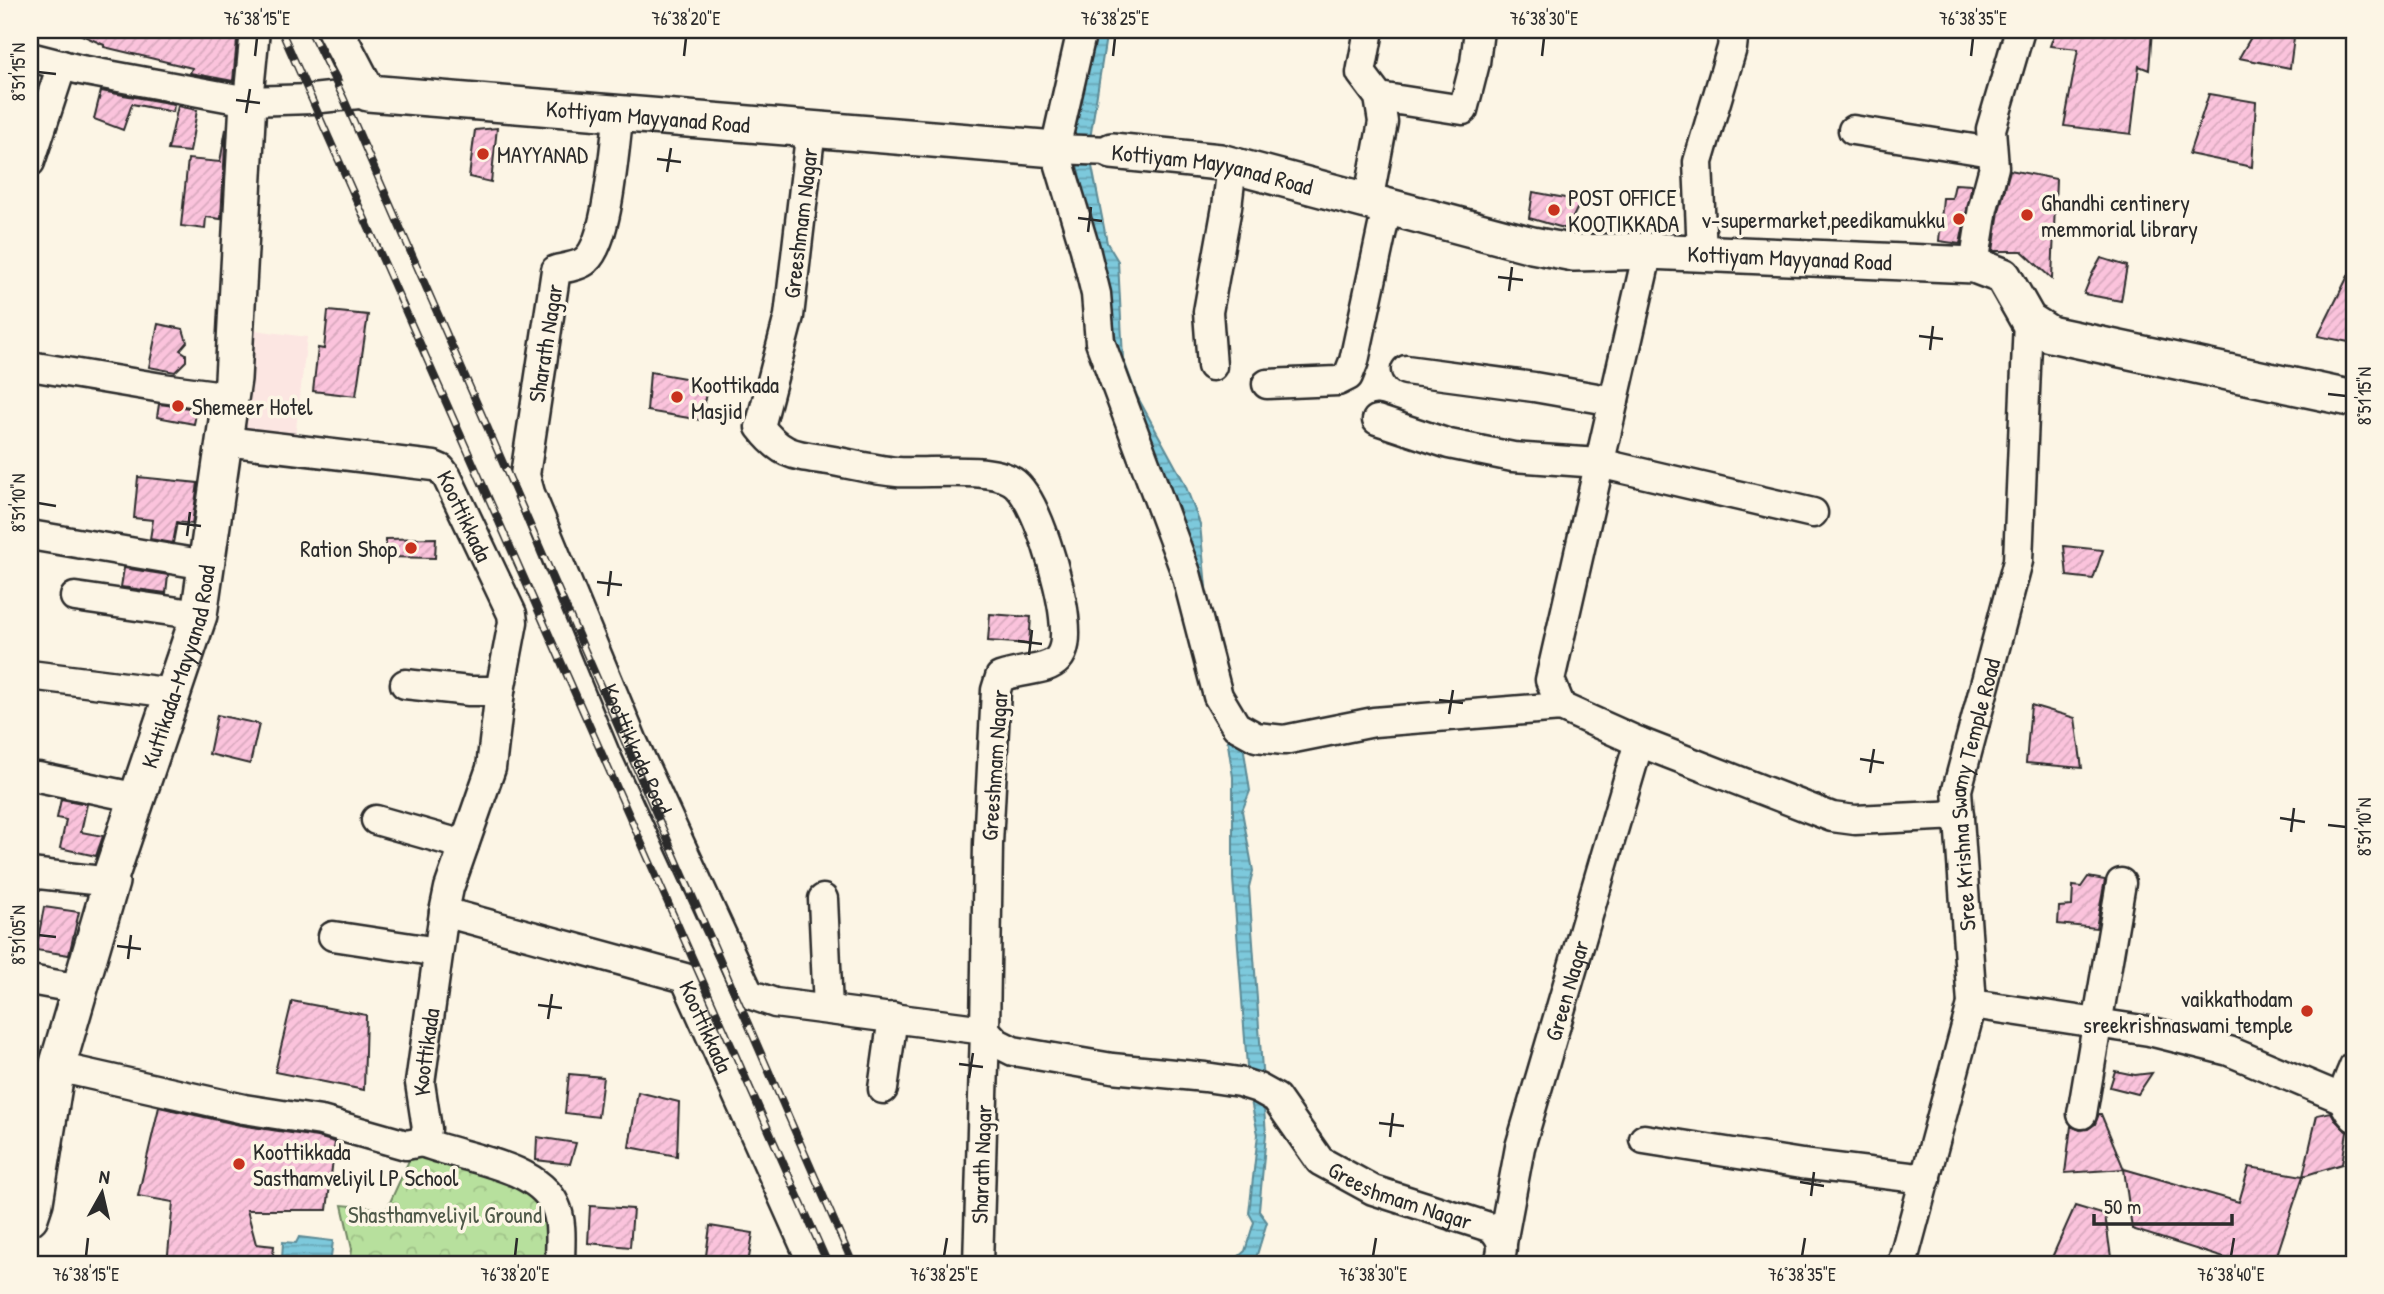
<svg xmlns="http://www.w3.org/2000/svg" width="2384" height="1294" font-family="'Patrick Hand',sans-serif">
  <defs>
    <pattern id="park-crowns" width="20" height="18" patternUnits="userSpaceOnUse" patternTransform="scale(1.75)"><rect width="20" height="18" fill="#b7e09d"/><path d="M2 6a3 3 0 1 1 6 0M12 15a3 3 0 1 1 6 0" fill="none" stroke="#9ec087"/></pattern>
    <pattern id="water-rules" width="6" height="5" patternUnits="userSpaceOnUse" patternTransform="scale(1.75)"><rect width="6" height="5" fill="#7dc9dc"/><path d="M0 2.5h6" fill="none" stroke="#67a3b3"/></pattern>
    <pattern id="building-hatch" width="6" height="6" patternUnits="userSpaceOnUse" patternTransform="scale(1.75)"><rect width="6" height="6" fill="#fbc3dc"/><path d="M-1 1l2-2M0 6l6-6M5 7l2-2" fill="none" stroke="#d7a8bd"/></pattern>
  </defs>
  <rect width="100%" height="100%" fill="#fcf5e5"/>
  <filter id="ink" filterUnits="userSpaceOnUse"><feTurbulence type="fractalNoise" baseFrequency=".0143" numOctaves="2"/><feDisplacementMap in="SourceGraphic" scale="14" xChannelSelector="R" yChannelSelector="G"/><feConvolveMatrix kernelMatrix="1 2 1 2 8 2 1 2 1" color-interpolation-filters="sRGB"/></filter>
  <g filter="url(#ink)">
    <path fill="#fce6e2" d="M247,329L307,337L295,437L235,432Z"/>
    <path fill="url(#park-crowns)" stroke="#718664" stroke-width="2" d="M411,1156L481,1167L533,1195L546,1206L550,1264H350L352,1249L342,1205L387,1209Z"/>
    <path fill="url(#water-rules)" stroke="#5c8a95" stroke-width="2" d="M1093,30H1107L1090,139L1072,140Z
      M1075,156H1090L1107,243L1118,261L1123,358L1137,396L1184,482L1200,524L1208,608L1238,711L1250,791L1242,811L1253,871L1249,887L1263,1083L1248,1080L1233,879V777L1219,685L1168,478L1118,379L1093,234Z
      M1249,1092L1263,1096L1266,1134L1259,1211L1267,1222L1256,1258L1250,1264H1230L1245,1251L1254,1222L1249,1213L1258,1134Z
      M299,1237L333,1241L330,1264H293V1259H282L283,1242L296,1243Z"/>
    <path fill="url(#building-hatch)" stroke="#2b2b2b" stroke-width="2" d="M71,30H238L233,81L190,73L192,68L104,47V45Z
      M2056,30H2152L2149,70L2139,66L2131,134L2064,126L2078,49L2050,46Z
      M2255,30H2295L2290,68L2239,58Z
      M101,91L174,104L173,112L132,104L123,130L94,119Z
      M2209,94L2256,102L2252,167L2189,154Z
      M178,106L197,110L190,152L168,150Z
      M497,128L491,182L469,177L475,130Z
      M226,129L221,219L206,217L205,229L181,226L188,159L220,162Z
      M2010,170L2056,179L2052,279L2022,251H1993L1999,211Z
      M1955,184L1972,185L1960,244L1939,241L1943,198H1952Z
      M1533,192L1581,201L1567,229L1529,218Z
      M2101,258L2127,266L2121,301L2084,294L2092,274Z
      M2354,264V343L2318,336Z
      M328,311L368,315L356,396L313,391L318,348L324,349Z
      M158,324L183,329L187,342L180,350L186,354V361L175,372L149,367Z
      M650,372L708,382L701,420L647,411Z
      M159,404L197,409L194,424L157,417Z
      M138,477L198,483L192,524L177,522L173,543L150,539L153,520L134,518Z
      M436,538L435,558L386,557V539Z
      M2064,546L2103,550L2093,579L2067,576Z
      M124,568L168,575L166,593L121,587Z
      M990,614L1031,617L1029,644L988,641Z
      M2031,705L2075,718L2082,768L2026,763Z
      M217,715L259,724L250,764L209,754Z
      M61,799L87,804L81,832L103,836L96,856L60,848L66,820L57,818Z
      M2088,877L2105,880L2096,928L2058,924L2059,907L2072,906L2073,886L2081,887Z
      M44,907L79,912L69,955L36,950Z
      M292,1001L366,1015L364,1090L275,1072Z
      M2115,1071L2135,1075L2152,1073L2138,1094L2110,1087Z
      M569,1074L603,1077L598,1117L565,1113Z
      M638,1092L679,1102L677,1156L629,1147Z
      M159,1107L240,1125L317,1137L335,1142L327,1210H247L256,1244L274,1246L272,1264H167L173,1202L138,1196Z
      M2331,1112L2336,1121L2347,1132L2342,1164L2303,1176L2317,1115Z
      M2099,1114H2101L2124,1169L2065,1173L2071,1126L2080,1130L2088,1129L2095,1124Z
      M537,1137L576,1143L570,1164L536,1160Z
      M2249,1167L2303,1176L2274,1264H2243L2132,1229L2124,1169L2239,1202Z
      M590,1206L633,1209L630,1247L588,1243Z
      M2075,1206L2105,1215L2112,1264H2049Z
      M710,1226L753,1233L748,1264L705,1263Z"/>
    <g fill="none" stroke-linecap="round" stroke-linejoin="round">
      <defs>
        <g id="minor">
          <path d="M1082,30L1055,149L1085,249L1096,294L1100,342L1186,573L1218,696L1236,726L1256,737L1284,740L1374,722L1561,707L1639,742L1832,817L1855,820L1959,815"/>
          <path d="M30,57L81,70L248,101L312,99L368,93"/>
          <path d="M1379,97L1463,110L1475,63L1479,30"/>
          <path d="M248,101L255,30"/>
          <path id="s1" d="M619,113C614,145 609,240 586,260C580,266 564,268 556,270L525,475L530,493L633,742L749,994L775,1003L985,1030L978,1264"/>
          <path id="s2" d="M811,128L789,316L760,427C782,456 795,455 828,460C851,464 874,470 897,472C926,474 989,466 1012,481C1037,496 1061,587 1064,617C1071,678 1042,663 1000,677L996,690L988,844L985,1030L997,1043L1013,1051L1112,1068L1205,1077L1239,1082L1258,1088L1276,1098L1320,1161L1373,1190L1492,1228C1504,1240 1504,1249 1498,1264"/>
          <path d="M1853,130L1992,152"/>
          <path d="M1055,149L1112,151"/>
          <path d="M30,162L62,65"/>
          <path d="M1368,202L1383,122L1379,97L1361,73L1369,30"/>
          <path d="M1702,254L1698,162L1732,48L1734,30"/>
          <path d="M1974,265L1983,208L1994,167L1991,129L2020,30"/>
          <path d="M30,366L162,388L231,397"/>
          <path d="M1212,366L1208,312L1227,207L1232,165"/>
          <path d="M1406,370L1534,387L1614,401"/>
          <path d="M1267,384L1338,381L1348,376L1354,361L1387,207"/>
          <path d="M1377,420L1449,444L1513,457L1599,463L1813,513"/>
          <path id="s3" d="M225,441L434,466L441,469L447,477L512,614L513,622L500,691"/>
          <path d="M30,535L206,565"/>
          <path d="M75,597L199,615"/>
          <path d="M30,675L173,693"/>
          <path d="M1561,707L1550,680L1648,251"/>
          <path d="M38,777L138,798"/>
          <path d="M376,820L464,845"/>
          <path d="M30,873L111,882"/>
          <path d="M823,899L828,1009"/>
          <path id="s4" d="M444,912L685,978L813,1264"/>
          <path d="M333,936L438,952"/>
          <path d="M30,980L80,989"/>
          <path d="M1972,1004L2149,1031L2229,1051L2343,1099"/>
          <path d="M2354,1066C2346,1087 2336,1099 2354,1117"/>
          <path id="s5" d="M57,1067L244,1109L321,1121L406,1145L422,1142L427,1129L420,1083L444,912L449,888L491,768L500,691H469L405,684"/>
          <path d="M883,1089L893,1017"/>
          <path d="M2082,1114L2121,883"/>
          <path d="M1644,1139L1802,1164L1926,1179"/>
          <path d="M422,1142C461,1158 536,1164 555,1205C563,1222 560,1246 560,1264"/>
          <path id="s6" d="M1502,1243L1520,1147L1639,742"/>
          <path id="s7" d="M1902,1264L1972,1004L1957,790L2018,561L2028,320"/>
        </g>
        <g id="major">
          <path id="s8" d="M335,30L368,93L1055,149"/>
          <path id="s9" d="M1112,151L1220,162L1532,245L1574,253L1648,251L1974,265L2003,276L2028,320L2050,334L2354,399"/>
          <path id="s10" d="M30,1217L35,1202L57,1067L111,882L110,878L199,615L233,379L248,101"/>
        </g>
      </defs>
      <use href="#minor" stroke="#2b2b2b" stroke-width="33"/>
      <use href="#major" stroke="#2b2b2b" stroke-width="40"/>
      <use href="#minor" stroke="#fcf5e5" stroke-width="28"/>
      <use href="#major" stroke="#fcf5e5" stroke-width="35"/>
      <defs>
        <path id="rail" d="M281,30L828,1264
          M310,30L343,97L853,1264"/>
      </defs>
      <use href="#rail" stroke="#2b2b2b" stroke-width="8"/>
      <use href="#rail" stroke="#fcf5e5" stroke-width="5" stroke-dasharray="16" stroke-linecap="butt"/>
    </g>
  </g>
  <path fill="none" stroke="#2b2b2b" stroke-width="2.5" d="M255,56L257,38M684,56L686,38M1113,56L1115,38M1542,56L1544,38M1971,56L1973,38M38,72L56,74M236,100L260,103M246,113L250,89M657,159L681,162M667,172L671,148M1078,218L1102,221M1088,232L1091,207M1498,277L1523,280M1509,291L1512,267M1919,336L1943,339M1930,350L1933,326M2328,394L2346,396M38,503L56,506M177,523L201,526M187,536L190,512M597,582L622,585M608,596L611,571M1018,641L1042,644M1029,655L1032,630M1439,700L1463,703M1449,714L1453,690M1860,759L1884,763M1870,773L1874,749M2280,818L2305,822M2328,825L2346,827M2291,832L2294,808M38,935L56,937M117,946L141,949M128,959L131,935M538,1005L562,1008M548,1019L552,994M959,1064L983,1067M969,1078L973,1053M1379,1123L1404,1126M1390,1137L1393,1113M1800,1182L1824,1186M1811,1196L1814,1172M86,1256L88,1238M515,1256L517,1238M944,1256L947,1238M1373,1256L1376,1238M1802,1256L1805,1238M2231,1256L2234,1238"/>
  <g fill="#c8321e" stroke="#fcf5e5" stroke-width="2.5">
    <circle cx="483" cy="154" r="7"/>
    <circle cx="1554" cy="210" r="7"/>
    <circle cx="2027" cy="215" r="7"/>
    <circle cx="1959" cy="219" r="7"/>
    <circle cx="677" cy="397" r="7"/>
    <circle cx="178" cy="406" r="7"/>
    <circle cx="411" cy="548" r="7"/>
    <circle cx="2307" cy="1011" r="7"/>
    <circle cx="239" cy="1164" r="7"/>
  </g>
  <g text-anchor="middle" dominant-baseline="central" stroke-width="7" stroke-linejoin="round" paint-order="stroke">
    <g font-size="23" fill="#2b2b2b" stroke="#fcf5e5">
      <text stroke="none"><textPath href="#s8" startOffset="352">Kottiyam Mayyanad Road</textPath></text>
      <text stroke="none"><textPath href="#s9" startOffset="102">Kottiyam Mayyanad Road</textPath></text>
      <text transform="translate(800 223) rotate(-83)">Greeshmam Nagar</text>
      <text stroke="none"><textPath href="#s9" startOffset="690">Kottiyam Mayyanad Road</textPath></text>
      <text transform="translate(545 343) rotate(-81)">Sharath Nagar</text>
      <text stroke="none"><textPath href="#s3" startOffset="271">Koottikkada</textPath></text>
      <text stroke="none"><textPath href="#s10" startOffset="572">Kuttikada-Mayyanad Road</textPath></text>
      <text stroke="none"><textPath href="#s1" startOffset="688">Koottikkada Road</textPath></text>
      <text transform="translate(994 765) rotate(-86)">Greeshmam Nagar</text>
      <text stroke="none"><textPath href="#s7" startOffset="481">Sree Krishna Swamy Temple Road</textPath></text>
      <text stroke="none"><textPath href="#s6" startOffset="261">Green Nagar</textPath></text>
      <text stroke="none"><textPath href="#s4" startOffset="303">Koottikkada</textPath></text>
      <text stroke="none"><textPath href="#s5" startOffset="466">Koottikada</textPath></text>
      <text transform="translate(981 1164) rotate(-88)">Sharath Nagar</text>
      <text stroke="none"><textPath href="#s2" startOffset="1645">Greeshmam Nagar</textPath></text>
    </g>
    <g font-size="23" fill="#2b2b2b" stroke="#fcf5e5" text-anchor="start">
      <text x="497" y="154">MAYYANAD</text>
      <text x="1568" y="197">POST OFFICE<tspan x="1568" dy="26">KOOTIKKADA</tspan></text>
      <text x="2041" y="202">Ghandhi centinery<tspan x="2041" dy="26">memmorial library</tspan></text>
      <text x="1945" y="219" text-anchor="end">v-supermarket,peedikamukku</text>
      <text x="691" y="384">Koottikada<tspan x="691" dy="26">Masjid</tspan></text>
      <text x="192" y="406">Shemeer Hotel</text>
      <text x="397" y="548" text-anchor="end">Ration Shop</text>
      <text x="2293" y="998" text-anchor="end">vaikkathodam<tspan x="2293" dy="26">sreekrishnaswami temple</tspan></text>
      <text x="253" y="1151">Koottikkada<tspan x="253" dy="26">Sasthamveliyil LP School</tspan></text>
    </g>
    <g font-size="23" fill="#4e5848" stroke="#fcf5e5">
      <text x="445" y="1214">Shasthamveliyil Ground</text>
    </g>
  </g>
  <rect width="2384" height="1294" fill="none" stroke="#fcf5e5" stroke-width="77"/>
  <g transform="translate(102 1193) rotate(8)" stroke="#fcf5e5" stroke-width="5" paint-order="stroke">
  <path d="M0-5L12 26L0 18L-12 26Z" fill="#2b2b2b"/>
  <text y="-10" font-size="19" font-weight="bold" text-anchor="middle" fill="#2b2b2b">N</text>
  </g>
  <path d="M2094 1214v10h138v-10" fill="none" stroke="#2b2b2b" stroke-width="3.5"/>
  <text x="2104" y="1214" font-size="21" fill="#2b2b2b" stroke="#fcf5e5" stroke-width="5" paint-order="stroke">50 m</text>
  <rect x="38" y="38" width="2308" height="1218" fill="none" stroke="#2b2b2b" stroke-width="2.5"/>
  <g font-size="18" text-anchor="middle" fill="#2b2b2b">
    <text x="257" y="25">76°38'15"E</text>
    <text x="686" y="25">76°38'20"E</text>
    <text x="1115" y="25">76°38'25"E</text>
    <text x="1544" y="25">76°38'30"E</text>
    <text x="1973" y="25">76°38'35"E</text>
    <text transform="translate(19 72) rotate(-90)" y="6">8°51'15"N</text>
    <text transform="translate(2365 396) rotate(-90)" y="6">8°51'15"N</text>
    <text transform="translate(19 503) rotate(-90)" y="6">8°51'10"N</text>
    <text transform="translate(2365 827) rotate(-90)" y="6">8°51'10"N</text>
    <text transform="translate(19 935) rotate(-90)" y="6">8°51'05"N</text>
    <text x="86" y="1281">76°38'15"E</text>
    <text x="515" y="1281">76°38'20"E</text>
    <text x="944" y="1281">76°38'25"E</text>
    <text x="1373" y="1281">76°38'30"E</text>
    <text x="1802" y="1281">76°38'35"E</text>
    <text x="2231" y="1281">76°38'40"E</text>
  </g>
</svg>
